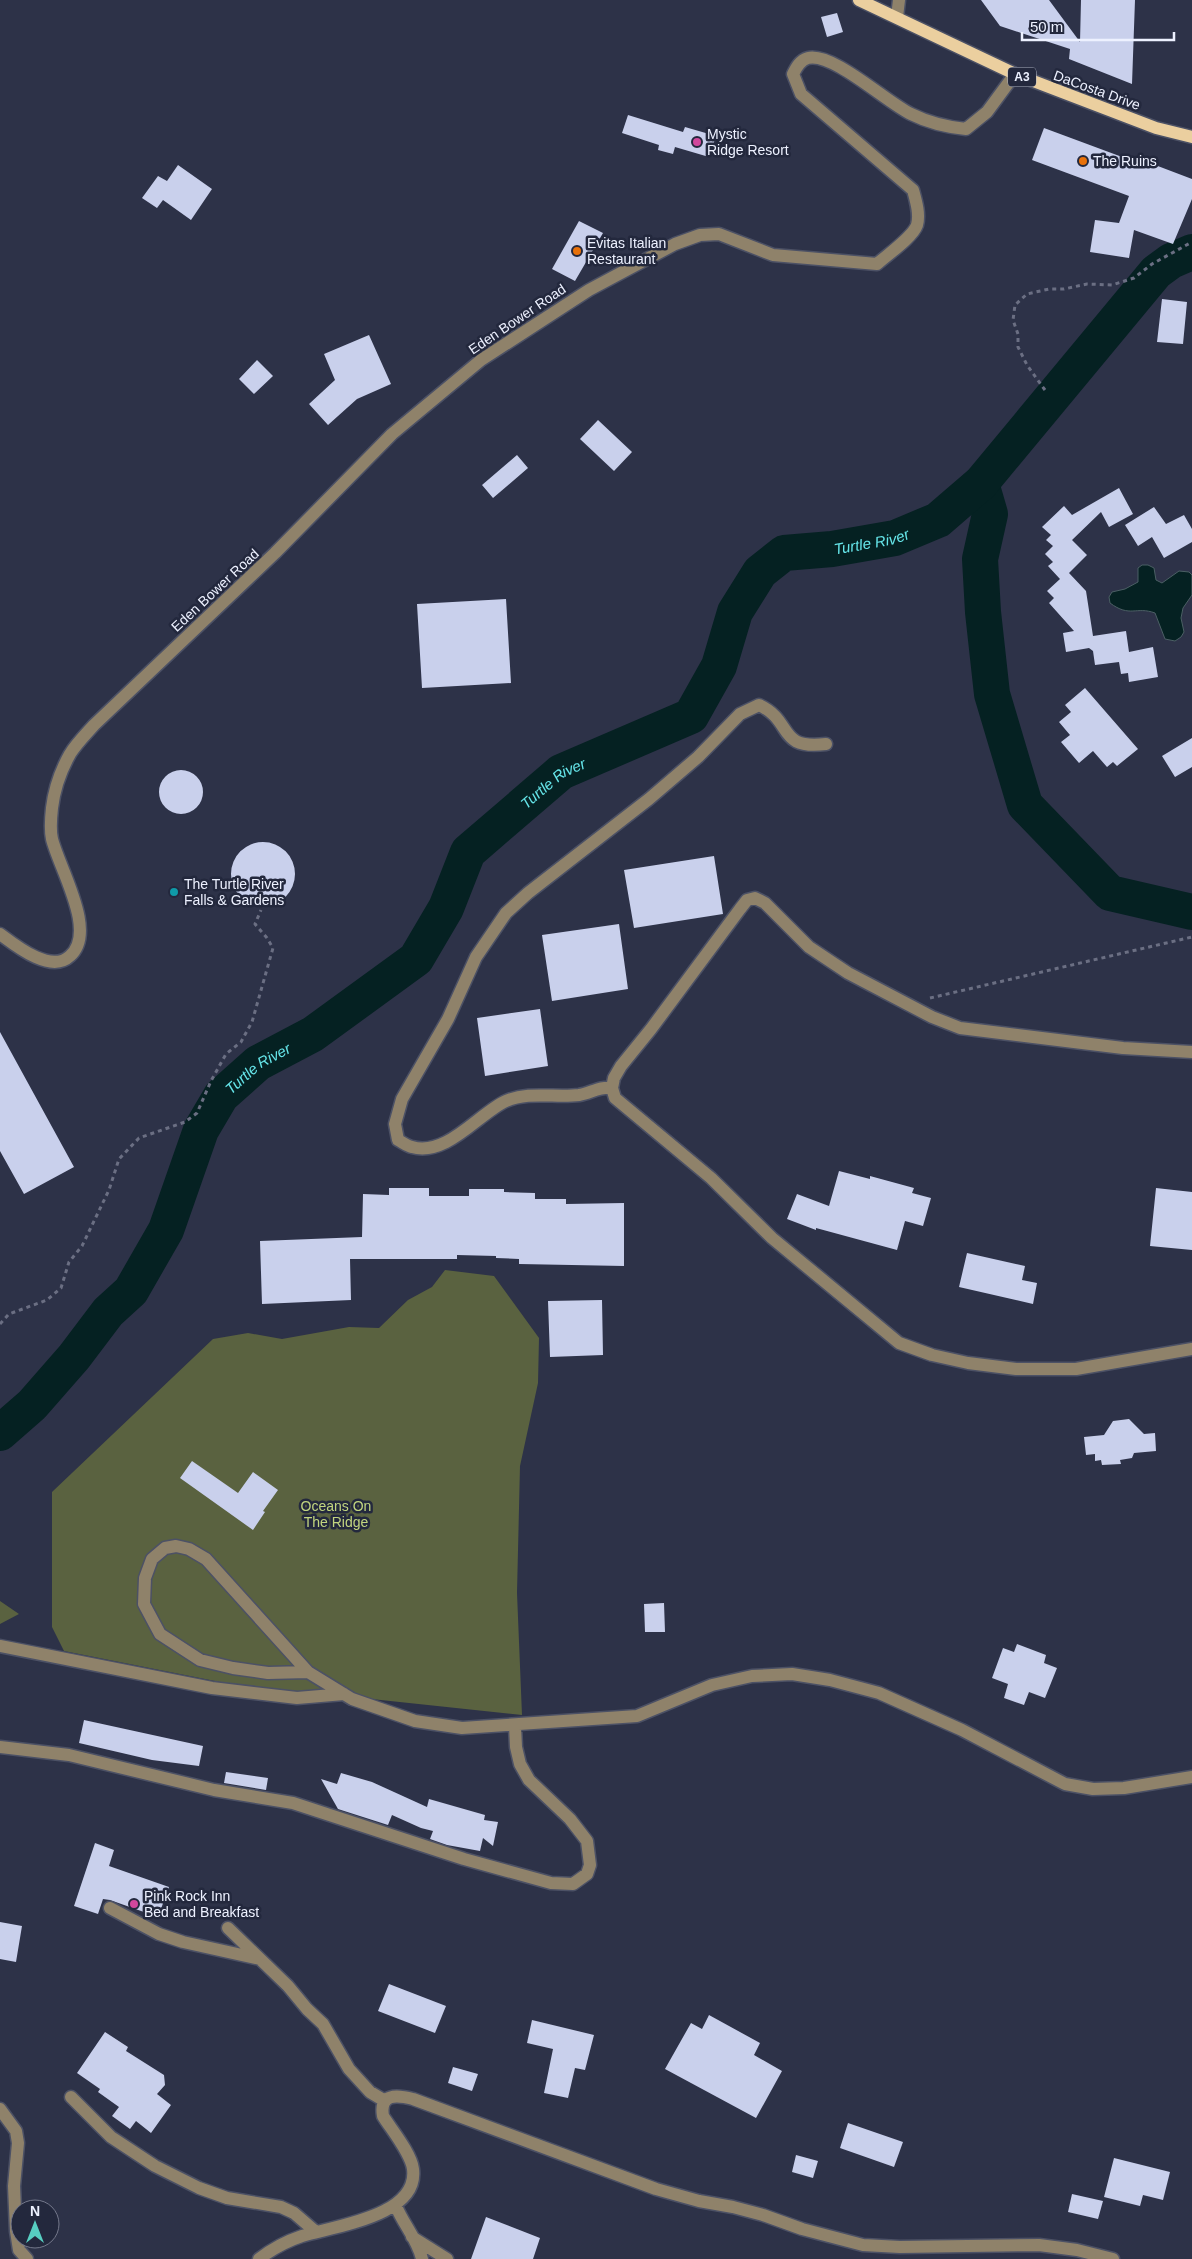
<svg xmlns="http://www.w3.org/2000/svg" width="1192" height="2259" font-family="Arial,sans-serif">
  <rect width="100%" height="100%" fill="#2d3248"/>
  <path fill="#5a6240" d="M445,1270L494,1276L539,1338L538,1383L520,1466L517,1593L522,1715L230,1684L64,1651L52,1627V1492L213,1339L248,1333L282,1339L349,1327L379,1328L408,1300L432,1287Z
    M0,1601L19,1614L0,1624Z"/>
  <path fill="#052122" stroke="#4b5f64" d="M1142,565H1148L1154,568L1156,580L1162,583L1179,571L1189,572L1192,575V595L1183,608L1181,618L1184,632L1181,637L1175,641L1165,639L1155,613C1136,606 1130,618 1110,603L1109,597L1112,592L1125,589L1138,582V568Z"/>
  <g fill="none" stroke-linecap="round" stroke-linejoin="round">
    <g stroke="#052122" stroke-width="36">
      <path d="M981,483L990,514L980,559L983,612L992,694L1025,805L1110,893L1192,912"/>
      <path id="s1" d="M0,1433L32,1405L74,1357L108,1312L131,1291L166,1230L201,1130L221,1096L258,1063L313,1034L416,959L446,908L468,852L561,772L691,716L719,666L735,612L760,572L784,553L832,549L895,538L938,520L981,483L1156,272L1171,261L1192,252"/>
    </g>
  </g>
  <path fill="#c9d0ec" d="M981,0H1049L1080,42L1081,0H1135L1132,84L1069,59L1070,49L1000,26Z
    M837,13L843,32L827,37L821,17Z
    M628,115L683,132L685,127L716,136L709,157L675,147L673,154L658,150L659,145L622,133Z
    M1044,128L1141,164L1142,160L1192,179V199L1173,244L1134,230L1129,258L1090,252L1095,220L1119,223L1129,196L1032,160Z
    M178,165L212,189L191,220L163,200L157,208L142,198L158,176L167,181Z
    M579,221L603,233L575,281L552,269Z
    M1162,299L1187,302L1183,344L1157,342Z
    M369,335L391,384L357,399L328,425L309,404L335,380L324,354Z
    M257,360L273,376L254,394L239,379Z
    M598,420L632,452L614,471L580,439Z
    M517,455L528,468L493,498L482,485Z
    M1119,488L1133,514L1109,527L1101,512L1072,540L1087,555L1069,573L1086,591L1093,636L1126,631L1129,652L1153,647L1158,677L1129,682L1128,673L1121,674L1119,662L1095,665L1093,651L1089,648L1066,652L1063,633L1074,631L1049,603L1054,598L1047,591L1060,579L1048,566L1053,562L1045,554L1053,546L1046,540L1051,535L1042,527L1064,506L1072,515Z
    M1154,507L1166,524L1184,515L1192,529V542L1164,558L1152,537L1138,546L1125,525Z
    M506,599L511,683L422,688L417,604Z
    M1085,688L1138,749L1117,766L1113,762L1107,767L1093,751L1079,763L1061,742L1070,735L1059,722L1071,712L1065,705Z
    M1192,738V767L1175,777L1162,756Z
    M159 792a22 22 0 1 1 44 0a22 22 0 1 1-44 0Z
    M231 874a32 32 0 1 1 64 0a32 32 0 1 1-64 0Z
    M714,856L723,914L634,928L624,870Z
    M619,924L628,989L552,1001L542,935Z
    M540,1009L548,1066L485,1076L477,1018Z
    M0,1032L74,1167L24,1194L0,1151Z
    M839,1171L870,1179V1176L914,1188L912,1193L931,1198L923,1226L905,1221L897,1250L816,1228V1230L787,1219L797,1194L829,1206Z
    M389,1188H429V1196H469V1189H504V1192L535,1193V1199H566V1204L624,1203V1266L519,1264V1259L496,1258V1256L457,1255V1259H350L351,1300L262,1304L260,1241L362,1237L363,1194L389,1195Z
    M1156,1188L1192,1192V1250L1150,1246Z
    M967,1253L1025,1266L1022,1280L1037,1283L1033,1304L959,1287Z
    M602,1300L603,1355L550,1357L548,1301Z
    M1129,1419L1144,1434L1155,1433L1156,1451L1134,1453L1132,1458L1120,1460L1121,1464L1102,1465L1101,1460L1095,1461V1454L1086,1455L1084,1437L1104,1435L1113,1421Z
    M192,1461L238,1493L253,1472L278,1490L263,1511L265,1512L253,1530L180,1478Z
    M664,1603L665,1632H645L644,1604Z
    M1017,1644L1046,1655L1044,1663L1057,1668L1045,1698L1029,1692L1024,1705L1004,1698L1008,1684L992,1678L1003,1648L1014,1652Z
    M84,1720L203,1746L199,1766L152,1760L79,1743Z
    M226,1772L268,1778L266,1790L224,1783Z
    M341,1773L372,1782L427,1807L429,1799L485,1815L484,1820L498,1822L493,1846L483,1838L480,1851L447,1845L430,1839L433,1831L421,1828L392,1815L388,1825L338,1809L321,1779L337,1784Z
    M95,1843L114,1850L109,1866L169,1887L158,1917L110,1900L103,1899L98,1914L74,1906Z
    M0,1922L22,1926L16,1962L0,1959Z
    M389,1984L446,2006L435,2033L378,2011Z
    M709,2015L760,2043L754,2055L782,2071L756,2118L665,2069L691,2023L702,2029Z
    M532,2020L594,2035L585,2070L575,2068L568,2098L544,2093L553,2049L527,2043Z
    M105,2032L128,2047L126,2051L164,2075L165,2085L157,2094L171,2105L151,2133L136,2121L130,2129L112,2116L119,2107L98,2092L100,2089L77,2073Z
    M453,2067L478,2074L472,2091L448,2083Z
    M848,2123L903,2142L894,2167L840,2148Z
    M796,2155L818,2161L813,2178L792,2172Z
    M1114,2158L1170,2172L1163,2200L1143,2195L1140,2206L1104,2197Z
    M1072,2194L1103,2201L1098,2219L1068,2212Z
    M486,2217L540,2238L533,2259H471Z"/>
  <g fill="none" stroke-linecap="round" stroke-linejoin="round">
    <defs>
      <path id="minor" d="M897,17L899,0
        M0,934C16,946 51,974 70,956C98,932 59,868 52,839C50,830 51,817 52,808C54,791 61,770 70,754C76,744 86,734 94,725L275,553L392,434L481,360L589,290L675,244L700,235L719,234L773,255L877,264C887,255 913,237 917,225C920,214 916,201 913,190L801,94L793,74C796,68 800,60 808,58C833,52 886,102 911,114C929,123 946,127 966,129L987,112L1015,74
        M1192,1052L1123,1048L960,1028L932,1017L848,973L809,947L765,903L755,898L747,900L740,909L651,1029L621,1066L614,1078L612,1088L615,1098L711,1178L772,1238L899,1343L932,1355L968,1363L1016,1369H1076L1192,1349
        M612,1088C600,1086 591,1093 579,1095C556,1098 528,1091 506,1101C479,1113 447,1157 412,1147C407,1146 402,1142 398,1140L395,1124L402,1099L448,1019L476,957L506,913L528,893L649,799L698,757L740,714L759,705C794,721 776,750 826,744
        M0,1646L212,1688L297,1698L344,1694
        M308,1672L268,1673L233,1668L200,1660L160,1634L144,1604L145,1578L152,1559L165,1548L176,1546L189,1549L206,1559L308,1672L352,1699L415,1721L462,1728L637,1716L712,1685L752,1676L792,1674L830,1680L879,1693L962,1730L1065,1784L1093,1789L1124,1788L1192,1777
        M0,1747L69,1755L214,1790L293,1803L464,1859L551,1883L573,1884L587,1874L590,1865L587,1841L570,1819L529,1780L520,1764L516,1747L515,1726
        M110,1908L159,1934L183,1942L260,1959
        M228,1928L288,1986L307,2009L323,2024L349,2069L370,2092L385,2101
        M71,2097L111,2137L155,2166L199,2188L227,2198L281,2207L294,2213L316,2232
        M0,2109L16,2131L18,2143L14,2186L16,2231L19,2250L27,2259
        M396,2206C403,2224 418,2240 422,2259
        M412,2237L447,2259
        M259,2259C272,2249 287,2241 302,2236C335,2226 419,2216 413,2169C411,2153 391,2129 383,2116C379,2093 397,2095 413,2099L656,2189L699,2201L733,2207L763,2215L802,2229L863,2245L900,2247L1039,2245L1077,2250L1113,2259"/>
      <path id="major" d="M859,0L1015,74L1156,128L1192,137"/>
    </defs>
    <use href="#minor" stroke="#4c5165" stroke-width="15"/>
    <use href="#major" stroke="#4c5165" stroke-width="15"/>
    <path stroke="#6b6f83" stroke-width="3" stroke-dasharray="4 4" stroke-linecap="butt" d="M1045,390L1027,365L1018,347V334L1013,320L1015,305L1027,294L1049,289H1064L1087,284L1112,285L1134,278L1152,264L1192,242
      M930,998L1192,937
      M0,1324L9,1314L47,1300L61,1288L69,1262L82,1246L109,1190L119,1159L139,1138L185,1122L197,1113L211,1081L226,1054L241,1042L252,1022L273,948L267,938L255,924L261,910"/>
    <use href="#minor" stroke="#8f826a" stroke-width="12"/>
    <use href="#major" stroke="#ebcf9f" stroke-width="12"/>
  </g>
  <g fill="#d1479c" stroke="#23283d" stroke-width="2">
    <circle cx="697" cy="142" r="5"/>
    <circle cx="134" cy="1904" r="5"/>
  </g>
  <g fill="#e8710a" stroke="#23283d" stroke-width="2">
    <circle cx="1083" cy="161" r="5"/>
    <circle cx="577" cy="251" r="5"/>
  </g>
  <circle fill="#0f9aa8" stroke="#23283d" stroke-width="2" cx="174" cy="892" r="5"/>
  <g text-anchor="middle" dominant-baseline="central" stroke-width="5" stroke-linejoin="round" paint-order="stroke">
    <rect fill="#23283d" stroke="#b0b5c5" stroke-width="1" x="1008" y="67.5" width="28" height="19" rx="4"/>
    <g font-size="12" font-weight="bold" fill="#edf1ff">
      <text x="1022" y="77">A3</text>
    </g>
    <g font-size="14" fill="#edf1ff" stroke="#23283d">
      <text transform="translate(1097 90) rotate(20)">DaCosta Drive</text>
      <text transform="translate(517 319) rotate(-34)">Eden Bower Road</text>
      <text transform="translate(215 590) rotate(-43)">Eden Bower Road</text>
    </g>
    <g font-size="14" fill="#edf1ff" stroke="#23283d" text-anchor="start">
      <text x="707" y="134">Mystic<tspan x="707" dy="16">Ridge Resort</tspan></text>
      <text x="1093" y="161">The Ruins</text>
      <text x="587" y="243">Evitas Italian<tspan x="587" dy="16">Restaurant</tspan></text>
      <text x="184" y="884">The Turtle River<tspan x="184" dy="16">Falls &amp; Gardens</tspan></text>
      <text x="144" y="1896">Pink Rock Inn<tspan x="144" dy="16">Bed and Breakfast</tspan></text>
    </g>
    <g font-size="14" fill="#c2d57f" stroke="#23283d">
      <text x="336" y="1506">Oceans On<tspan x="336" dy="16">The Ridge</tspan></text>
    </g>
    <g font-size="15" font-style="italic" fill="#66e6ea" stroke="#23283d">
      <text stroke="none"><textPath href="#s1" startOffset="1312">Turtle River</textPath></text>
      <text stroke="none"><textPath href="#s1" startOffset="878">Turtle River</textPath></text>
      <text stroke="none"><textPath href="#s1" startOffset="456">Turtle River</textPath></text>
    </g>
  </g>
  <g transform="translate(35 2224)"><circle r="24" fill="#23283d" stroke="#74788b"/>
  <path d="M0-4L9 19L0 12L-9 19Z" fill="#57cec2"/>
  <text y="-8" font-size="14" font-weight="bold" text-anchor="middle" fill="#edf1ff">N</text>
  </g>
  <path d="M1022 32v8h152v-8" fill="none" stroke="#edf1ff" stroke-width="2.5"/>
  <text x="1030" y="32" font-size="15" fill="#edf1ff" stroke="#23283d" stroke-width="4" paint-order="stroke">50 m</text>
</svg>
